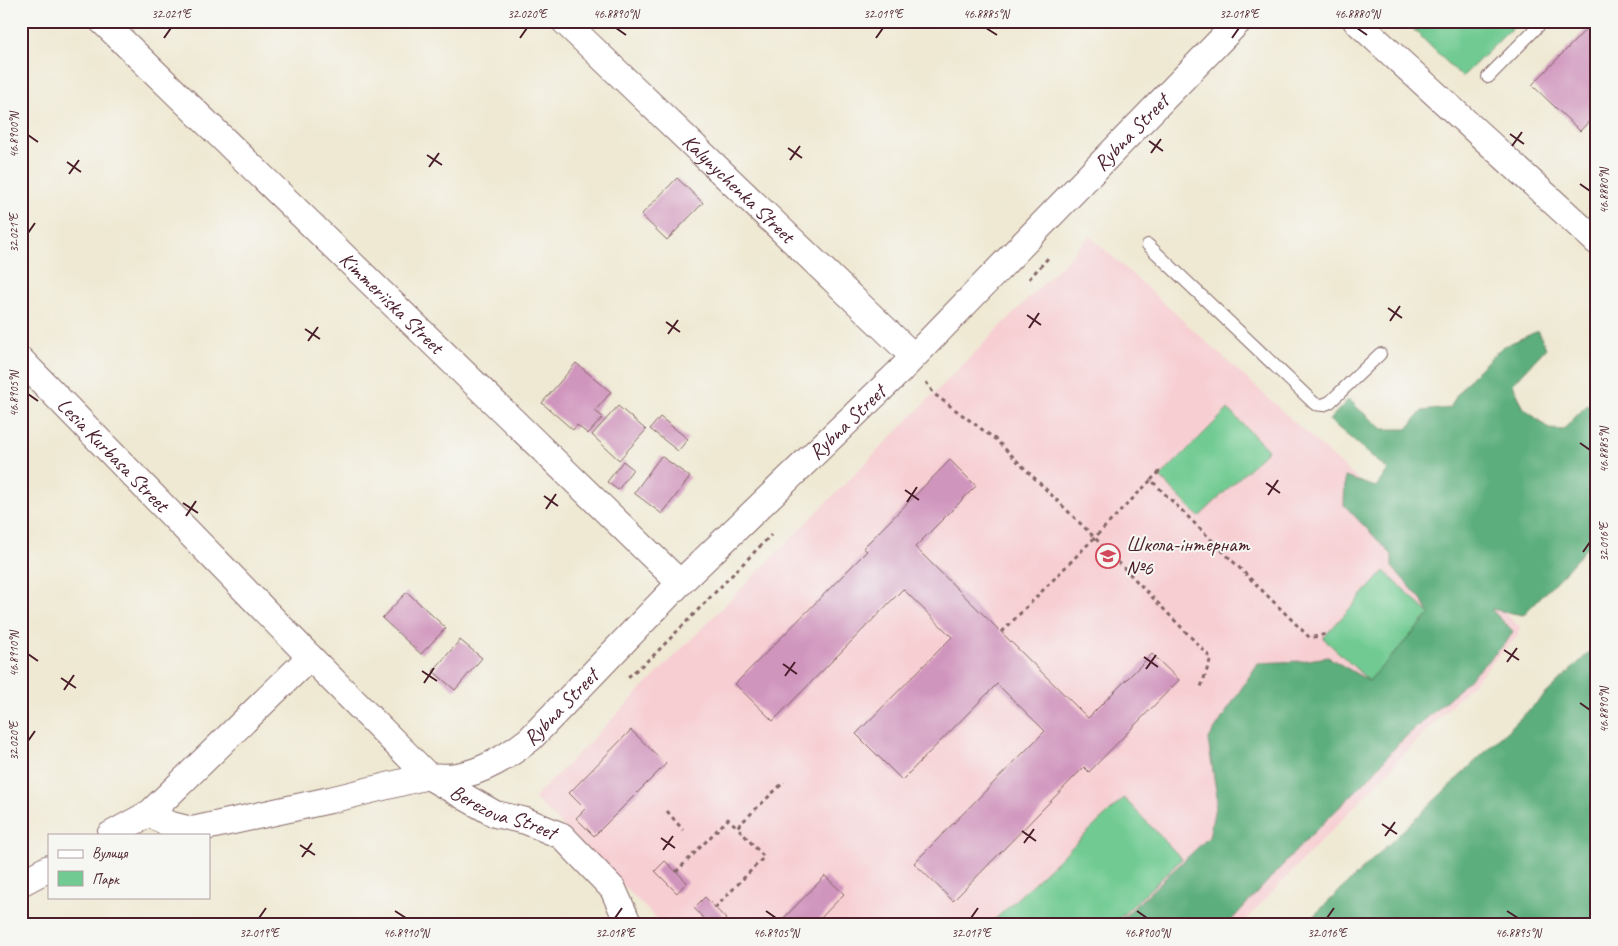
<svg xmlns="http://www.w3.org/2000/svg" width="1618" height="946" font-family="Caveat,sans-serif">
  <rect width="100%" height="100%" fill="#f6f6f2"/>
  <filter id="ink" filterUnits="userSpaceOnUse"><feTurbulence type="fractalNoise" baseFrequency=".02" numOctaves="2"/><feDisplacementMap in="SourceGraphic" scale="10" xChannelSelector="R" yChannelSelector="G"/><feConvolveMatrix kernelMatrix="1 2 1 2 8 2 1 2 1" color-interpolation-filters="sRGB"/></filter>
  <filter id="wash" filterUnits="userSpaceOnUse"><feTurbulence type="fractalNoise" baseFrequency=".0096" numOctaves="4" result="noise"/><feDisplacementMap in="SourceGraphic" scale="20" xChannelSelector="R" yChannelSelector="G"/><feGaussianBlur stdDeviation="1.12" result="paint"/><feColorMatrix in="noise" values="0 0 0 0 0 0 0 0 0 0 0 0 0 0 0 0 0 1.4 0 .05"/><feComposite in="paint" operator="in"/></filter>
  <g filter="url(#wash)">
    <rect width="100%" height="100%" fill="#efe9d3"/>
    <path fill="#f7cfd3" d="M1090,236L1520,627L1517,637L1241,925H663L534,798Z"/>
    <path fill="#70ca91" stroke="#5d745e" d="M1405,21H1519L1462,77Z
      M1228,409L1268,450L1199,517L1160,477Z
      M1384,571L1430,614L1369,681L1323,638Z
      M1124,798L1182,859L1112,925H989Z"/>
    <path fill="#5cae7b" stroke="#536653" d="M1538,331L1546,348L1513,384L1523,407L1549,429L1563,430L1584,408L1597,398V536L1566,571L1523,615L1491,609L1513,631L1506,643L1460,688L1398,744L1369,778L1307,839L1227,925H1115L1209,837L1217,797L1208,740L1258,663L1301,661L1328,657L1369,681L1430,614L1421,599L1392,567V555L1344,505L1345,477L1376,487L1388,470L1329,420L1349,399L1360,410L1383,429H1407L1422,411L1450,408L1458,393L1474,374L1502,347Z
      M1597,645V925H1304Z"/>
    <g id="blocks">
      <path fill="#d095bd" d="M1594,21H1597V113L1580,131L1532,85Z
        M677,178L703,203L667,240L641,215Z
        M576,363L611,392L595,411L603,417L588,434L577,425L573,430L542,403Z
        M618,406L646,430L619,460L592,435Z
        M660,417L688,439L678,451L650,429Z
        M661,456L690,477L662,514L634,493Z
        M950,460L976,486L915,547L1088,718L1152,654L1179,680L1089,772L1084,767L953,901L914,863L1045,731L997,684L902,780L856,734L952,637L903,589L773,721L735,684L867,551L863,548Z
        M623,461L633,469L618,490L607,482Z
        M407,592L446,628L421,654L382,618Z
        M460,640L482,658L455,690L433,671Z
        M631,730L666,764L594,836L576,818L585,809L569,793Z
        M665,861L687,882L677,893L655,871Z
        M825,876L844,894L814,925H777Z
        M705,897L726,919L720,925H710L694,908Z"/>
    </g>
  </g>
  <g filter="url(#ink)">
    <use href="#blocks" fill-opacity="0" stroke="#846666" stroke-width="1"/>
    <g fill="none" stroke-linecap="round" stroke-linejoin="round">
      <defs>
        <path id="service" d="M1488,77L1543,21
          M1148,245L1315,404L1323,405L1330,402L1380,354"/>
        <g id="minor">
          <path id="s1" d="M102,21L680,583"/>
          <path id="s2" d="M564,21L913,356"/>
          <path d="M1356,21L1597,242"/>
          <path id="s3" d="M21,360L310,657L428,776C437,776 447,778 456,776C484,772 508,756 530,739L680,583L899,372L1239,21"/>
          <path id="s4" d="M150,813L168,824L192,830L330,800L428,776L495,814L526,821L562,836L613,889L629,925"/>
          <path d="M110,835L150,813L310,657"/>
          <path d="M21,883L49,868"/>
        </g>
      </defs>
      <use href="#service" stroke="#846666" stroke-width="14"/>
      <use href="#minor" stroke="#846666" stroke-width="28"/>
      <path stroke="#846666" stroke-width="3" stroke-dasharray="4 4" stroke-linecap="butt" d="M1029,279L1048,258
        M926,382L934,394L995,439L1095,538L1211,658L1200,690
        M1151,480L1159,472L1162,475
        M1002,632L1151,480L1310,638L1326,634
        M628,677L654,655L771,535
        M667,811L683,830
        M676,872L728,819L737,827
        M715,908L764,857L737,827L784,782"/>
      <use href="#service" stroke="#fff" stroke-width="12"/>
      <use href="#minor" stroke="#fff" stroke-width="26"/>
    </g>
  </g>
  <path fill="none" stroke="#4a1f2b" stroke-width="2" d="M616,28L626,35M986,28L997,35M1357,28L1367,35M164,38L171,28M520,38L527,28M876,38L883,28M1232,38L1239,28M1510,134L1524,144M28,135L38,142M1149,141L1163,151M1512,146L1522,132M788,148L802,158M1151,153L1161,139M427,155L442,165M790,160L800,146M67,162L81,172M429,167L439,153M69,174L79,160M1580,184L1590,191M28,233L35,223M1388,308L1402,318M1027,315L1041,325M1390,321L1400,306M666,322L680,332M1029,328L1039,313M305,329L320,339M668,334L678,320M308,341L318,327M28,394L38,401M1580,443L1590,450M1266,483L1280,493M905,490L919,500M1268,495L1278,480M544,496L558,506M907,502L917,487M183,503L198,513M546,509L556,494M186,516L196,501M1583,552L1590,542M1504,650L1519,660M28,654L38,661M1144,657L1158,667M1507,662L1517,648M783,664L797,674M1146,669L1156,655M422,671L437,681M785,676L795,662M61,678L76,688M424,683L434,668M64,690L74,675M1580,703L1590,710M28,741L35,731M1382,824L1397,834M1022,831L1036,841M1385,836L1395,822M661,838L675,848M1024,843L1034,829M300,845L315,855M663,850L673,836M302,857L312,843M395,911L406,918M766,911L776,918M1137,911L1147,918M1507,911L1518,918M259,918L266,908M615,918L622,908M971,918L978,908M1327,918L1334,908"/>
  <defs>
    <symbol id="school-ring" viewBox="-11 -11 22 22"><circle r="9.5" fill="#f6f6f2" stroke="#d1495b" stroke-width="1.5"/><path d="M0-5L7-2L0 1L-7-2ZM-4 1L0 2.5L4 1V4Q0 6-4 4Z" fill="#d1495b"/></symbol>
  </defs>
  <g fill-rule="evenodd">
    <use href="#school-ring" x="1094" y="542" width="28" height="28"/>
  </g>
  <g text-anchor="middle" dominant-baseline="central" stroke-width="4" stroke-linejoin="round" paint-order="stroke">
    <g font-size="21" fill="#4a1f2b" stroke="#f6f6f2">
      <text stroke="none"><textPath href="#s3" startOffset="1548">Rybna Street</textPath></text>
      <text stroke="none"><textPath href="#s2" startOffset="242">Kalynychenka Street</textPath></text>
      <text stroke="none"><textPath href="#s1" startOffset="404">Kimmeriiska Street</textPath></text>
      <text stroke="none"><textPath href="#s3" startOffset="1142">Rybna Street</textPath></text>
      <text stroke="none"><textPath href="#s3" startOffset="132">Lesia Kurbasa Street</textPath></text>
      <text stroke="none"><textPath href="#s3" startOffset="738">Rybna Street</textPath></text>
      <text stroke="none"><textPath href="#s4" startOffset="372">Berezova Street</textPath></text>
    </g>
    <g font-size="21" fill="#4a1f2b" stroke="#f6f6f2" text-anchor="start">
      <text x="1126" y="544">Школа-інтернат<tspan x="1126" dy="24">№6</tspan></text>
    </g>
  </g>
  <rect width="1618" height="946" fill="none" stroke="#f6f6f2" stroke-width="55"/>
  <rect x="48" y="834" width="162" height="65" fill="#f6f6f2" stroke="#b1a0a2"/>
  <rect x="58" y="850" width="25" height="8" fill="#ffffff" stroke="#b1a0a2"/>
  <text x="92" y="858" font-size="15" fill="#4a1f2b">Вулиця</text>
  <rect x="58" y="871" width="25" height="15" fill="#70ca91" stroke="#b1a0a2"/>
  <text x="92" y="884" font-size="15" fill="#4a1f2b">Парк</text>
  <rect x="28" y="28" width="1562" height="890" fill="none" stroke="#4a1f2b" stroke-width="2"/>
  <g font-size="12" text-anchor="middle" fill="#4a1f2b">
    <text x="171" y="18">32.021°E</text>
    <text x="527" y="18">32.020°E</text>
    <text x="616" y="18">46.8890°N</text>
    <text x="883" y="18">32.019°E</text>
    <text x="986" y="18">46.8885°N</text>
    <text x="1239" y="18">32.018°E</text>
    <text x="1357" y="18">46.8880°N</text>
    <text transform="translate(14 135) rotate(-90)" y="4">46.8900°N</text>
    <text transform="translate(1604 191) rotate(-90)" y="4">46.8880°N</text>
    <text transform="translate(14 233) rotate(-90)" y="4">32.021°E</text>
    <text transform="translate(14 394) rotate(-90)" y="4">46.8905°N</text>
    <text transform="translate(1604 450) rotate(-90)" y="4">46.8885°N</text>
    <text transform="translate(1604 542) rotate(-90)" y="4">32.016°E</text>
    <text transform="translate(14 654) rotate(-90)" y="4">46.8910°N</text>
    <text transform="translate(1604 710) rotate(-90)" y="4">46.8890°N</text>
    <text transform="translate(14 741) rotate(-90)" y="4">32.020°E</text>
    <text x="259" y="937">32.019°E</text>
    <text x="406" y="937">46.8910°N</text>
    <text x="615" y="937">32.018°E</text>
    <text x="776" y="937">46.8905°N</text>
    <text x="971" y="937">32.017°E</text>
    <text x="1147" y="937">46.8900°N</text>
    <text x="1327" y="937">32.016°E</text>
    <text x="1518" y="937">46.8895°N</text>
  </g>
</svg>
